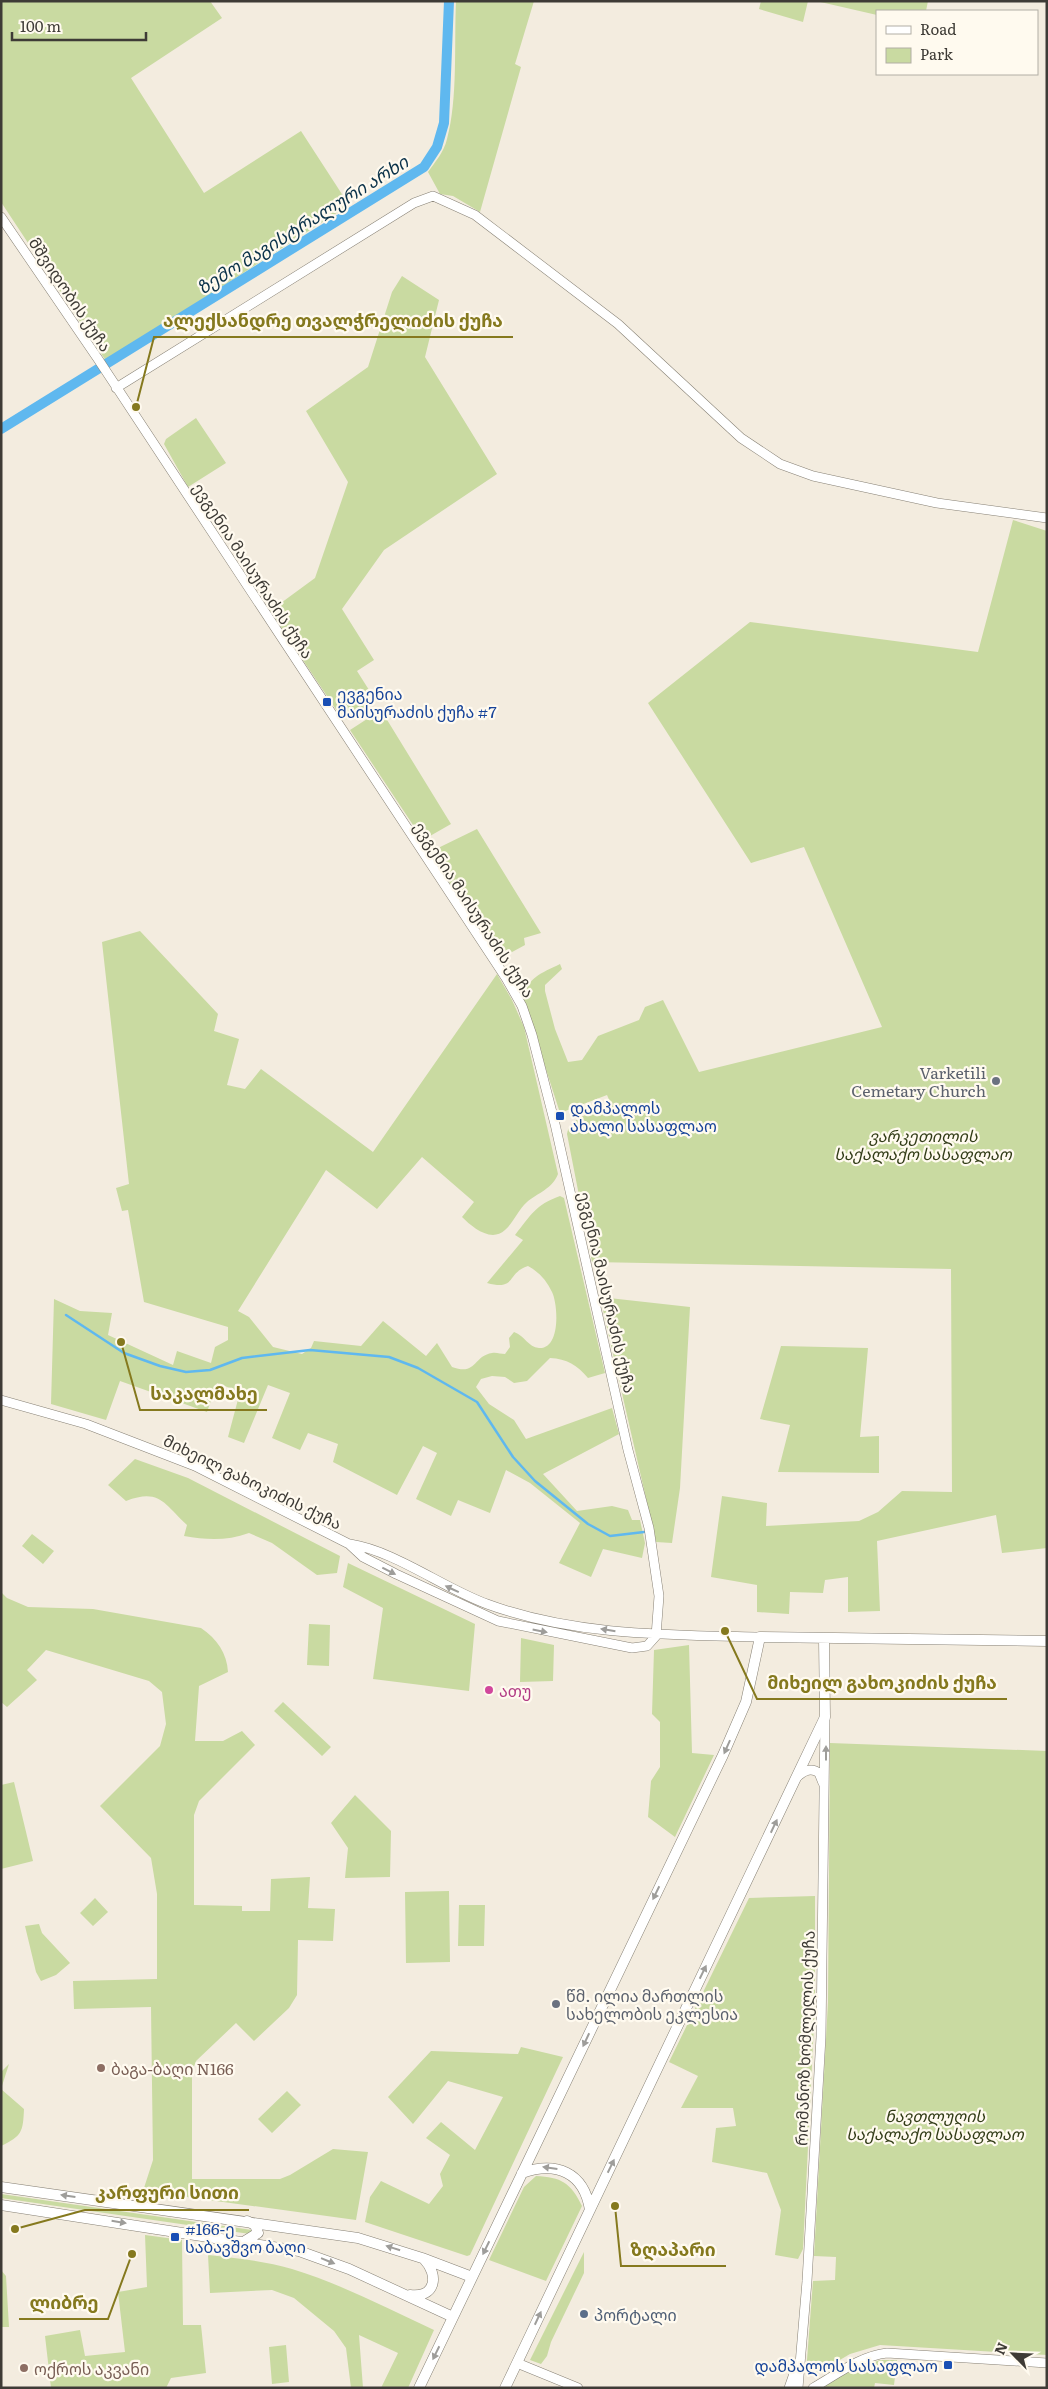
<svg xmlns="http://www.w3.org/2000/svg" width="1048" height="2389" font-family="Literata,'Noto Sans Georgian',serif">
  <rect width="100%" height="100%" fill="#f3ecdf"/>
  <path fill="#c9daa1" d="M1,1H210L222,18L131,78L204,193L301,131L349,205L106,361L1,202Z
    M456,1H534L515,64L521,67L480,212L453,196L440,194L428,172C435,162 444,152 447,139C458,99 454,44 456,1Z
    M761,1H808L803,22L759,9Z
    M816,1H928L926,11H877V15Z
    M402,276L439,300L425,357L497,474L384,550L342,609L374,660L357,671L376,701L343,720L270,611L315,578L348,482L306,411L368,367L392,292Z
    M196,418L226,463L188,487L164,444L166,439Z
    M1013,520L1047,531V1548L1002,1553L996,1515L877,1541L880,1611L848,1612V1577L825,1580L823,1593L790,1592L789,1614L757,1612V1585L711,1577L722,1496L767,1503L766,1526L859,1521L878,1512L902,1491L952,1492L951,1269L592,1262L567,1134C570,1116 597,1112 611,1104L607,1095L560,1113L524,1001C525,978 542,973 560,964L562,969L545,985V991L555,1029L568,1062L582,1060L598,1036L639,1020L645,1007L663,1000L699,1072L882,1027L804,847L751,863L648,703L750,622L978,652Z
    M381,710L451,824L423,840L350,730Z
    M477,829L541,933L524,938L525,945L501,958L432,857L436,849Z
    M140,931L218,1014L214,1031L239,1039L227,1085L245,1089L261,1069L373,1152L497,974L512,1000L524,1027L558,1174C553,1188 538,1193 527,1202C518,1210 514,1222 505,1230C491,1243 472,1227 462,1217L474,1202L422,1157L377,1209L326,1170L238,1311L249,1317L273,1347L302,1354L311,1348L314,1341L361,1346L383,1321L426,1356L437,1343L452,1367C477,1376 473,1356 492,1353C496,1352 501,1354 505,1354L510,1347L509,1338L514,1332C525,1336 528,1347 539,1348C561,1349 558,1304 552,1292C547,1281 539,1272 528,1266C506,1273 517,1291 487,1283L523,1240L515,1235C531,1215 535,1205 560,1196L564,1198L605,1373L588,1378C577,1365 567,1359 550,1358L527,1381L514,1383L505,1377L492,1376L481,1379L476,1387L489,1404L514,1420L526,1439L612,1408L619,1434L543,1474L577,1511L612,1506L628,1510L632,1520H640L645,1543L642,1558L603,1549L591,1577L559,1563L580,1523L530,1483L506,1470L490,1513L458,1500L451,1516L416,1499L437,1453L423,1446L397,1495L333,1462L338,1444L308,1433L300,1450L272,1438L290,1393L268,1385L244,1443L228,1437L240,1392L217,1383L207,1412L120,1381L106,1420L51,1404L54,1299L80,1311L112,1313L108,1335L173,1365L177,1351L211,1363L215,1347L228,1340V1327L144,1302L128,1210L122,1211L116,1188L129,1184L102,942Z
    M600,1297L690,1307L680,1488L672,1543L656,1542Z
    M781,1346L868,1348L860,1437L879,1436V1473L778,1472L790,1425L760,1419Z
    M135,1459L188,1478L340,1556L337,1573L317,1575L272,1543L249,1533C227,1541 207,1540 184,1536L187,1525C164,1504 160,1488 126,1501L108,1485Z
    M32,1534L54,1551L43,1564L22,1546Z
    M348,1563L475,1624L469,1691L373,1679L383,1608L343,1587Z
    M1,1592L7,1598L28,1607L93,1609L201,1628C217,1639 227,1653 228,1672L199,1686L195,1741H223L242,1731L255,1745L199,1801L194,1815V1905L242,1906V1911H270L271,1879L310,1877L308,1908L335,1909L333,1941L298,1940L297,1995L289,2008L254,2041L236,2023L196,2061L192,2072V2179H280L290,2175L333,2149L368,2152L356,2220L143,2191L153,2160L151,2007L74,2009L73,1981L157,1979V1894L151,1858L100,1806L160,1746L166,1724L162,1692L149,1681L46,1650L27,1670L37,1680L7,1707L1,1702Z
    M309,1624L330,1625L329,1666L307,1665Z
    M521,1638L554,1645L553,1681L520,1682Z
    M689,1645L692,1753L714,1755L675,1837L648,1817L651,1781L660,1767V1722L652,1714L654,1650Z
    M283,1702L331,1747L322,1756L274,1711Z
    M830,1743L1047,1751V2355L880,2345L850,2354L816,2374L808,2376L806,2373L813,2281L835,2280L836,2257L814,2256L828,2002Z
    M14,1782L33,1861L1,1869V1785Z
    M355,1795L391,1831L390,1877L345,1878L348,1848L331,1823Z
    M449,1891L450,1962L406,1963L405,1892Z
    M815,1896V2003L803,2249L798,2259L775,2255L781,2210L767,2173L712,2162L716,2128L736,2126L733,2108H681L698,2076L669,2062L749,1898Z
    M95,1898L108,1912L93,1926L80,1913Z
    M459,1905H485L484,1946H458Z
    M39,1924L42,1933L70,1963L56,1975L41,1981L36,1972L25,1926Z
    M521,2047L563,2057L470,2255L467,2256L365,2222L370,2197L381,2181L429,2204L443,2186L440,2174L450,2155L426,2138L441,2122L475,2150L503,2097L448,2081L413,2124L388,2097L431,2051L518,2054Z
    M9,2064L1,2089V2072Z
    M1,2089L24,2109C23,2132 22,2136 1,2146Z
    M287,2091L301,2105L272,2133L258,2119Z
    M536,2176C561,2177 571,2183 582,2206L546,2281L489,2260L524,2187Z
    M1,2194L252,2230V2232L250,2234L1,2198Z
    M145,2235L182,2240L183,2325H201L206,2373L171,2378L166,2388H51L45,2336L80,2330L85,2356L125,2352L118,2292L147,2287Z
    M584,2252V2273L551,2342L547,2356L541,2364L530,2360Z
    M208,2255C236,2258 265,2261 292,2269C341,2284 387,2308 434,2330L408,2388H381L398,2353L359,2335L363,2388H351L346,2348L334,2331L294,2298L272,2290L210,2293Z
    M1,2270L6,2276L9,2327H1Z
    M286,2345L289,2382L272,2384L269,2347Z
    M880,2360H897L894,2385L875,2383L874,2388H824C836,2372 862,2367 880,2360Z"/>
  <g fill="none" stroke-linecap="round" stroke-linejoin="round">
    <path stroke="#5fb8ef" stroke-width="2.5" d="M66,1315L124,1353L160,1366L186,1372L210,1370L242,1358L310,1350L389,1357L418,1368L477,1402L513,1457L535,1481L588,1524L610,1536L644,1532"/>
    <path stroke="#5fb8ef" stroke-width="10" d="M1,429L424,167L437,147L444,123L449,1"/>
    <defs>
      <path id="tertiary" d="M1,217L98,359L506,978L522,1006L532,1035L555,1124L628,1450L649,1528L659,1596L656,1636
        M116,388L414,203L433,196L475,215L618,324L741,438L780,464L813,476L937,503L1047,518
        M1,1400L86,1424L195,1466L349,1544L363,1557L396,1574L498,1621L632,1648L647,1646L656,1636
        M350,1544C395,1551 443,1588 487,1604C574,1636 669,1635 760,1637
        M797,1777C804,1771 811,1767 819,1773L823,1783
        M517,2363L578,2388
        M789,2388L796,2368
        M798,2388L807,2281L821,2037L825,1717
        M813,2388C836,2375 860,2356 887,2353L1047,2363"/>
      <path id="secondary" d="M522,2173C556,2161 584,2172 590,2210
        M1,2187L358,2238L422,2258L472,2277
        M1,2205L299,2251L349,2269L453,2317
        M245,2241L258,2233L255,2225L247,2221
        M410,2295C436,2298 439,2275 424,2259
        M419,2388L723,1755L746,1702L760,1637L1047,1641
        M505,2388L825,1717L824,1639"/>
    </defs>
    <use href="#tertiary" stroke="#878175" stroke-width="10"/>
    <use href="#secondary" stroke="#878175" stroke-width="11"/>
    <use href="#tertiary" stroke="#fff" stroke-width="9"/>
    <use href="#secondary" stroke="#fff" stroke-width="10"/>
  </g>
  <defs><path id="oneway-solid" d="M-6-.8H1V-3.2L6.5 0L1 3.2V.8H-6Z" transform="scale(1.25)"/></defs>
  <g fill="#9e9d9a">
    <use href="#oneway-solid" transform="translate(389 1571) rotate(27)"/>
    <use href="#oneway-solid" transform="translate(452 1589) rotate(-155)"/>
    <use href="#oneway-solid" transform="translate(608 1630) rotate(-171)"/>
    <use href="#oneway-solid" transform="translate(540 1631) rotate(11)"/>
    <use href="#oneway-solid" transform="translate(727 1747) rotate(114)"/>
    <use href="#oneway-solid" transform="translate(826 1753) rotate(-90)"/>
    <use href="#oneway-solid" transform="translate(774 1826) rotate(-65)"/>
    <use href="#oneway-solid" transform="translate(656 1893) rotate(116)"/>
    <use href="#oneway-solid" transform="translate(703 1972) rotate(-64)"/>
    <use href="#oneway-solid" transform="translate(586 2040) rotate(115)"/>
    <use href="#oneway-solid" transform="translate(611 2166) rotate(-64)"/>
    <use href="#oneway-solid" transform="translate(550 2168) rotate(-172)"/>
    <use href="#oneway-solid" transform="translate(68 2196) rotate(-172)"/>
    <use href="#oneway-solid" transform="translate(119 2222) rotate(9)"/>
    <use href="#oneway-solid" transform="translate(393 2248) rotate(-162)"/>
    <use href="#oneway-solid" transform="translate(486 2248) rotate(116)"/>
    <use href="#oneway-solid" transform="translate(328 2261) rotate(22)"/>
    <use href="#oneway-solid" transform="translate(538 2318) rotate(-65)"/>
    <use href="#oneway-solid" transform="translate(436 2353) rotate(116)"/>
  </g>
  <g fill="#1a4fb4" stroke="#fffaef" stroke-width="2">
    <rect x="322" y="697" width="10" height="10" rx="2.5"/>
    <rect x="555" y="1111" width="10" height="10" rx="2.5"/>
    <rect x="170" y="2232" width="10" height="10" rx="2.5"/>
    <rect x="943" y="2360" width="10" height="10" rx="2.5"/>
  </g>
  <g fill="#6b7280" stroke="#fffaef" stroke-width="2">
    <circle cx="996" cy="1081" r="5"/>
    <circle cx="556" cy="2004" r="5"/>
  </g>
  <circle fill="#d1479c" stroke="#fffaef" stroke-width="2" cx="489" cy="1690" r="5"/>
  <g fill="#8d6e63" stroke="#fffaef" stroke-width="2">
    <circle cx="101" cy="2068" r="5"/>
    <circle cx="24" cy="2368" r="5"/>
  </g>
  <circle fill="#5c6f8a" stroke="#fffaef" stroke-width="2" cx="584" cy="2314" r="5"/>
  <g text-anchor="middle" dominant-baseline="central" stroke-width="4.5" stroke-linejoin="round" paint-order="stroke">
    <g font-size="16" fill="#3e3b36" stroke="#fffaef">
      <text transform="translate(71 294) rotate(56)">მშვიდობის ქუჩა</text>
      <text transform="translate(254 570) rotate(57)">ევგენია მაისურაძის ქუჩა</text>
      <text transform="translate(475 909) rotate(57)">ევგენია მაისურაძის ქუჩა</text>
      <text transform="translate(608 1292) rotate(77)">ევგენია მაისურაძის ქუჩა</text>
      <text transform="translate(253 1481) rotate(26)">მიხეილ გახოკიძის ქუჩა</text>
      <text transform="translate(804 2038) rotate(-88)">რომანოზ ხომლელის ქუჩა</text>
    </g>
    <g font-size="16" fill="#164399" stroke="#fffaef" text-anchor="start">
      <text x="337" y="693">ევგენია<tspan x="337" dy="18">მაისურაძის ქუჩა #7</tspan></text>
      <text x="570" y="1107">დამპალოს<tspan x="570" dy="18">ახალი სასაფლაო</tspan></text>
      <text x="185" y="2228">#166-ე<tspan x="185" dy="18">საბავშვო ბაღი</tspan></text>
      <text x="938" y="2365" text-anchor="end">დამპალოს სასაფლაო</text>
    </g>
    <g font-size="16" fill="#5b616d" stroke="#fffaef" text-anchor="end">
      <text x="986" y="1072">Varketili<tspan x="986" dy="18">Cemetary Church</tspan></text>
      <text x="566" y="1995" text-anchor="start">წმ. ილია მართლის<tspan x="566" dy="18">სახელობის ეკლესია</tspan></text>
    </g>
    <g font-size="16" font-style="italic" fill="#313b16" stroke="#fffaef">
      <text x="923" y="1135">ვარკეთილის<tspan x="923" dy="18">საქალაქო სასაფლაო</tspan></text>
      <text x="935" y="2115">ნავთლუღის<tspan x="935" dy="18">საქალაქო სასაფლაო</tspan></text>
    </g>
    <g font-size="16" fill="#b23c85" stroke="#fffaef" text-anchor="start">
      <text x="499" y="1690">ათუ</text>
    </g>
    <g font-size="16" fill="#785e54" stroke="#fffaef" text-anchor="start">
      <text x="111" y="2068">ბაგა-ბაღი N166</text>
      <text x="34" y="2368">ოქროს აკვანი</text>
    </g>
    <g font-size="16" fill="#4e5e75" stroke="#fffaef" text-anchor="start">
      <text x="594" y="2314">პორტალი</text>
    </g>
    <g font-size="18" font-style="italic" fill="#0b3249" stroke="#fffaef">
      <text transform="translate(302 224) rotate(-32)">ზემო მაგისტრალური არხი</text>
    </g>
  </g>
  <path fill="none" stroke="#85791e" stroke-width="2" d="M136 407L154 337H513M121 1342L140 1410H267M725 1631L757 1699H1007M15 2229L85 2210H249M615 2206L621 2266H726M132 2254L108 2319H19"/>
  <g fill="#85791e" stroke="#fffaef" stroke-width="2">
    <circle cx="136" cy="407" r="5"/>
    <circle cx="121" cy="1342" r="5"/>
    <circle cx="725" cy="1631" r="5"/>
    <circle cx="15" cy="2229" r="5"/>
    <circle cx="615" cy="2206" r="5"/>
    <circle cx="132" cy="2254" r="5"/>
  </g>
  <g font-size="18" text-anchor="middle" font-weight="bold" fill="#85791e" stroke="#fffaef" stroke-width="4.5" stroke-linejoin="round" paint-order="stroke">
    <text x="333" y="327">ალექსანდრე თვალჭრელიძის ქუჩა</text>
    <text x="204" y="1400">საკალმახე</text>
    <text x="882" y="1689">მიხეილ გახოკიძის ქუჩა</text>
    <text x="167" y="2199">კარფური სითი</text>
    <text x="673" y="2256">ზღაპარი</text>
    <text x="64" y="2309">ლიბრე</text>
  </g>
  <rect width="1048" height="2389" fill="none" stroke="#3e3b36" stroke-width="5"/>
  <rect x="876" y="10" width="162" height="65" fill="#fffaef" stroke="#b2aea5"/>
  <rect x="886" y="26" width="25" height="8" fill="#ffffff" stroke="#b2aea5"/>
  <text x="920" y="35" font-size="15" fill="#3e3b36">Road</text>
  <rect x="886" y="48" width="25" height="15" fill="#c9daa1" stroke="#b2aea5"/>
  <text x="920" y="60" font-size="15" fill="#3e3b36">Park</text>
  <g transform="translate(1013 2354) rotate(294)" stroke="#fffaef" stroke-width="4" paint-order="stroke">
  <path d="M0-4L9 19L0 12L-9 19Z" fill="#3e3b36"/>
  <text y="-8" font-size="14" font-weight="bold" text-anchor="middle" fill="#3e3b36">N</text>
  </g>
  <path d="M12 32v8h134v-8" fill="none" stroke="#3e3b36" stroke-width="2.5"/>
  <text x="20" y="32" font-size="15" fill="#3e3b36" stroke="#fffaef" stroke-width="4" paint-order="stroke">100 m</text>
</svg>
